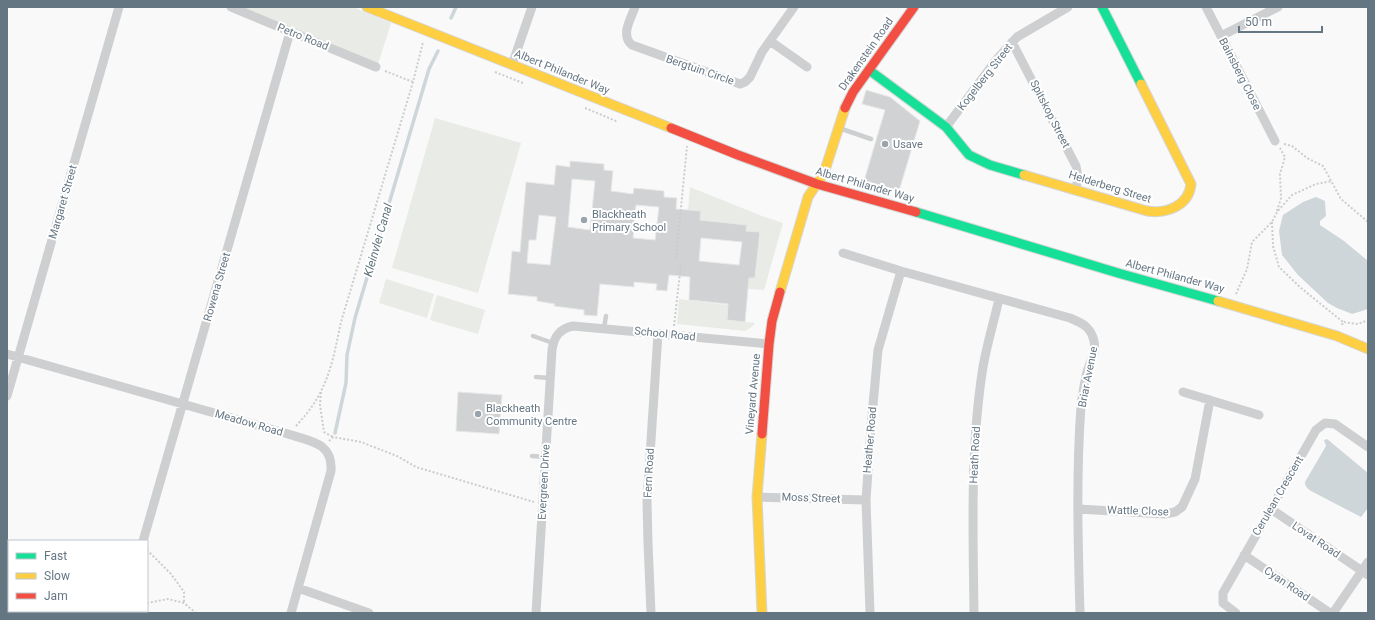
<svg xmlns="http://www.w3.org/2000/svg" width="1375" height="620" font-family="Roboto,sans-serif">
  <rect width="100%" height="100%" fill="#f9f9f9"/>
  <path fill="#e8ebe6" d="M240,7H353L391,23L378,64Z
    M435,118L521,143L478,293L392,268Z
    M690,187L762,216L783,223L764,290L739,288L742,277L755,278L760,232L746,231L747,225L702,220L700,222V211L688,210Z
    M386,279L434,294L427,318L379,303Z
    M437,295L485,310L478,334L430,320Z
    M679,299L728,305L727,320L755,323L754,325L746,331L677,324Z"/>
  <path fill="#ced6d9" d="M1316,197L1325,201L1326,216L1320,221V225L1344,241L1368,261V309L1352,314L1337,308L1328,303L1298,275L1282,255L1279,231L1283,215L1303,202Z
    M1327,439L1368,473V508L1361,517L1311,491C1308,489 1305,487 1305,482L1326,446L1324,440Z"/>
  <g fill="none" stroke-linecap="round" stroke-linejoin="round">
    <path stroke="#ced6d9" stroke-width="3.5" d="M451,18L456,7
      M335,433L346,383L347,355L355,318L429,69L438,51"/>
  </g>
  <path fill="#d0d2d3" stroke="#e8e8e8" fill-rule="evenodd" d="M866,90L890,97L920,121L899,191L864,181L885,110L862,104Z
    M570,161L604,164V170L613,171L611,191L633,194L634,188L664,191V197L677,198L676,209L701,211L700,220L747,225L746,231L760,232L755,278H749L745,322L727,320L728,304L689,300L690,277L669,275L667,291L656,290L657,284L634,282V287L600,284L597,316L584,315V310L554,306L555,304L537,301V297L508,294L512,251L520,252L526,182L554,185L556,165L570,167ZM572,179L595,181L590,230L568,227ZM636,205L659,207L655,240L633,238ZM539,215L556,217L550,265L527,263L529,240H536ZM701,238L742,242L739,265L699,261Z
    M458,392L502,395L499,434L456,431Z"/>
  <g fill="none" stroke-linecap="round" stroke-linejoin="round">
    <defs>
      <path id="fast" d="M1102,7L1141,84
        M869,70L946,127L969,155L990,165L1024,175
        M916,212L1118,273L1218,301"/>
      <path id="slow" d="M367,7L671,128
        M1024,175L1147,211C1166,214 1189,206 1191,184L1141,84
        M780,292L808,197L824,173L845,108
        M1218,301L1337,336L1368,349
        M762,434L757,497L762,613"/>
      <path id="jam" d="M845,108L853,92L914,7
        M671,128L738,155L817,184L916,212
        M762,434L769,344L772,321L780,292"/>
    </defs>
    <use href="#fast" stroke="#d5d6d7" stroke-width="11"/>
    <use href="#slow" stroke="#d5d6d7" stroke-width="11"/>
    <use href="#jam" stroke="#d5d6d7" stroke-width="11"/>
    <path stroke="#cbcccd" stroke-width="2" stroke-dasharray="2 2" stroke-linecap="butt" d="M385,71L413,82
      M495,72L523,83
      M585,108L616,121L618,120
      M1284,144L1292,146L1307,158L1323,166L1341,199L1368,222
      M1277,211L1281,198L1280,174L1285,157L1280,148
      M1272,222L1273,246L1279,267L1301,288L1343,322
      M676,259L687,146
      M1236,294L1247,269L1252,242L1272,222L1277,212L1292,195L1316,184L1332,181
      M1342,325L1343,322L1358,324L1368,320
      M674,326L681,264
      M321,392L320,405L324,432L333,437
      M296,426C306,415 315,404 321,391C332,370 336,345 341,322L413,82L423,42
      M329,441L333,437L361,442L397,456L416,467L534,502
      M147,550L171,574L184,592V603
      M147,603L168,599L184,603L196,613"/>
    <path stroke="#cecfd0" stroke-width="4.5" d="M839,128L871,139
      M604,328L606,316
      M533,336L553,343
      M536,377L550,378
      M532,456L546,457"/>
    <path stroke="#cecfd0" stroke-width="9" d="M231,7L376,67
      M635,7C631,19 620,35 632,45L740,84L745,82L750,77L762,52L794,7
      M1206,7L1275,141
      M1221,36L1278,7
      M770,41L807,67
      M1012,42L1076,166L1078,177L1076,189
      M512,65L532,7
      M946,127L997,59L1017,37L1068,7
      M843,253L901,271L1070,318C1082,323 1091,327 1094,341C1097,353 1088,365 1086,376C1084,386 1082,396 1081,406C1076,475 1078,544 1080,613
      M7,354L288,434C309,441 333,442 331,471L291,613
      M1183,392L1259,415
      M7,396L119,7
      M757,497L866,500
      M1078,509L1165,514L1175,512L1182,507L1195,479L1210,400
      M1271,509L1368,575
      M143,541L290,32
      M1244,555L1330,613
      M298,588L369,613
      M122,613L123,611
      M536,613L552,350C554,337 559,329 573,326L769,344
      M651,613L648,543L647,501L658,334
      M870,613L866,500L871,427L878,350L901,271
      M974,613C973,531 970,448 983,367C987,344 994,321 999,299
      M1236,613L1223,603V593L1316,430L1325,423L1335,424L1368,447
      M1333,613L1368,562"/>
    <use href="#fast" stroke="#16e098" stroke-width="9"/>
    <use href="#slow" stroke="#ffcf43" stroke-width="9"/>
    <use href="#jam" stroke="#f24e42" stroke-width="9"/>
  </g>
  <g fill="#99a4ac" stroke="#fff" stroke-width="1.5">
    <circle cx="885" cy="144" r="4"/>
    <circle cx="584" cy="220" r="4"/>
    <circle cx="478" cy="414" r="4"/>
  </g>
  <g text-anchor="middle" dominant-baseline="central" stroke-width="4" stroke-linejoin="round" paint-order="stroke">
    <g font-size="11" fill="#657683" stroke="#fff">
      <text transform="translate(303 37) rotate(22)">Petro Road</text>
      <text transform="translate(866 54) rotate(-55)">Drakenstein Road</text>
      <text transform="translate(700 70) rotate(19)">Bergtuin Circle</text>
      <text transform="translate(562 72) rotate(22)">Albert Philander Way</text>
      <text transform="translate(1240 74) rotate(63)">Bainsberg Close</text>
      <text transform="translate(985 77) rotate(-52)">Kogelberg Street</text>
      <text transform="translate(1050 114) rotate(63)">Spitskop Street</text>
      <text transform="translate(865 185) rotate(16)">Albert Philander Way</text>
      <text transform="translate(1110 187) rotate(17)">Helderberg Street</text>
      <text transform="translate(63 202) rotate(-74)">Margaret Street</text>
      <text transform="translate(1175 276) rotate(15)">Albert Philander Way</text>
      <text transform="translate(217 287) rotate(-74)">Rowena Street</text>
      <text transform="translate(665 334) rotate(6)">School Road</text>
      <text transform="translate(1088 377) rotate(-79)">Briar Avenue</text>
      <text transform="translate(753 394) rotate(-85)">Vineyard Avenue</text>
      <text transform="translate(249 423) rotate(16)">Meadow Road</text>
      <text transform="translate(870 440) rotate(-85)">Heather Road</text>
      <text transform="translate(975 455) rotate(-87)">Heath Road</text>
      <text transform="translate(649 473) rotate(-87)">Fern Road</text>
      <text transform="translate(544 482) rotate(-87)">Evergreen Drive</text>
      <text transform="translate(1278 496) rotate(-60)">Cerulean Crescent</text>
      <text transform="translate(811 498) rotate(2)">Moss Street</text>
      <text transform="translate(1138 511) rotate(2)">Wattle Close</text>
      <text transform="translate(1316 540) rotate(34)">Lovat Road</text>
      <text transform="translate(1287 584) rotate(34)">Cyan Road</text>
    </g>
    <g font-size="11" fill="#657683" stroke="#fff" text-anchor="start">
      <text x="893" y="144">Usave</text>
      <text x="592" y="214">Blackheath<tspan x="592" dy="13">Primary School</tspan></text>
      <text x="486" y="408">Blackheath<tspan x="486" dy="13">Community Centre</tspan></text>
    </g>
    <g font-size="12" font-style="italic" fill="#60757c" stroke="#fff">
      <text transform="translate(378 240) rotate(-74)">Kleinvlei Canal</text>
    </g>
  </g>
  <rect width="1375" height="620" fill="none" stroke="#657683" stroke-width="16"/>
  <rect x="8" y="540" width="140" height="72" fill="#ffffff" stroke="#c1c8cd"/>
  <rect x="16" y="553" width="20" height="6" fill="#16e098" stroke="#c1c8cd"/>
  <text x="44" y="560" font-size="12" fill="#657683">Fast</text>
  <rect x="16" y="573" width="20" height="6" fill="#ffcf43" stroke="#c1c8cd"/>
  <text x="44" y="580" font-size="12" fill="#657683">Slow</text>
  <rect x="16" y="593" width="20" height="6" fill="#f24e42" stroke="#c1c8cd"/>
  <text x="44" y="600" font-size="12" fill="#657683">Jam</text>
  <path d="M1239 26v6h83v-6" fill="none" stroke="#657683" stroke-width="2"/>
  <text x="1245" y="26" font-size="12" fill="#657683" stroke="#ffffff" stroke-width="3" paint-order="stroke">50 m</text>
</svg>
